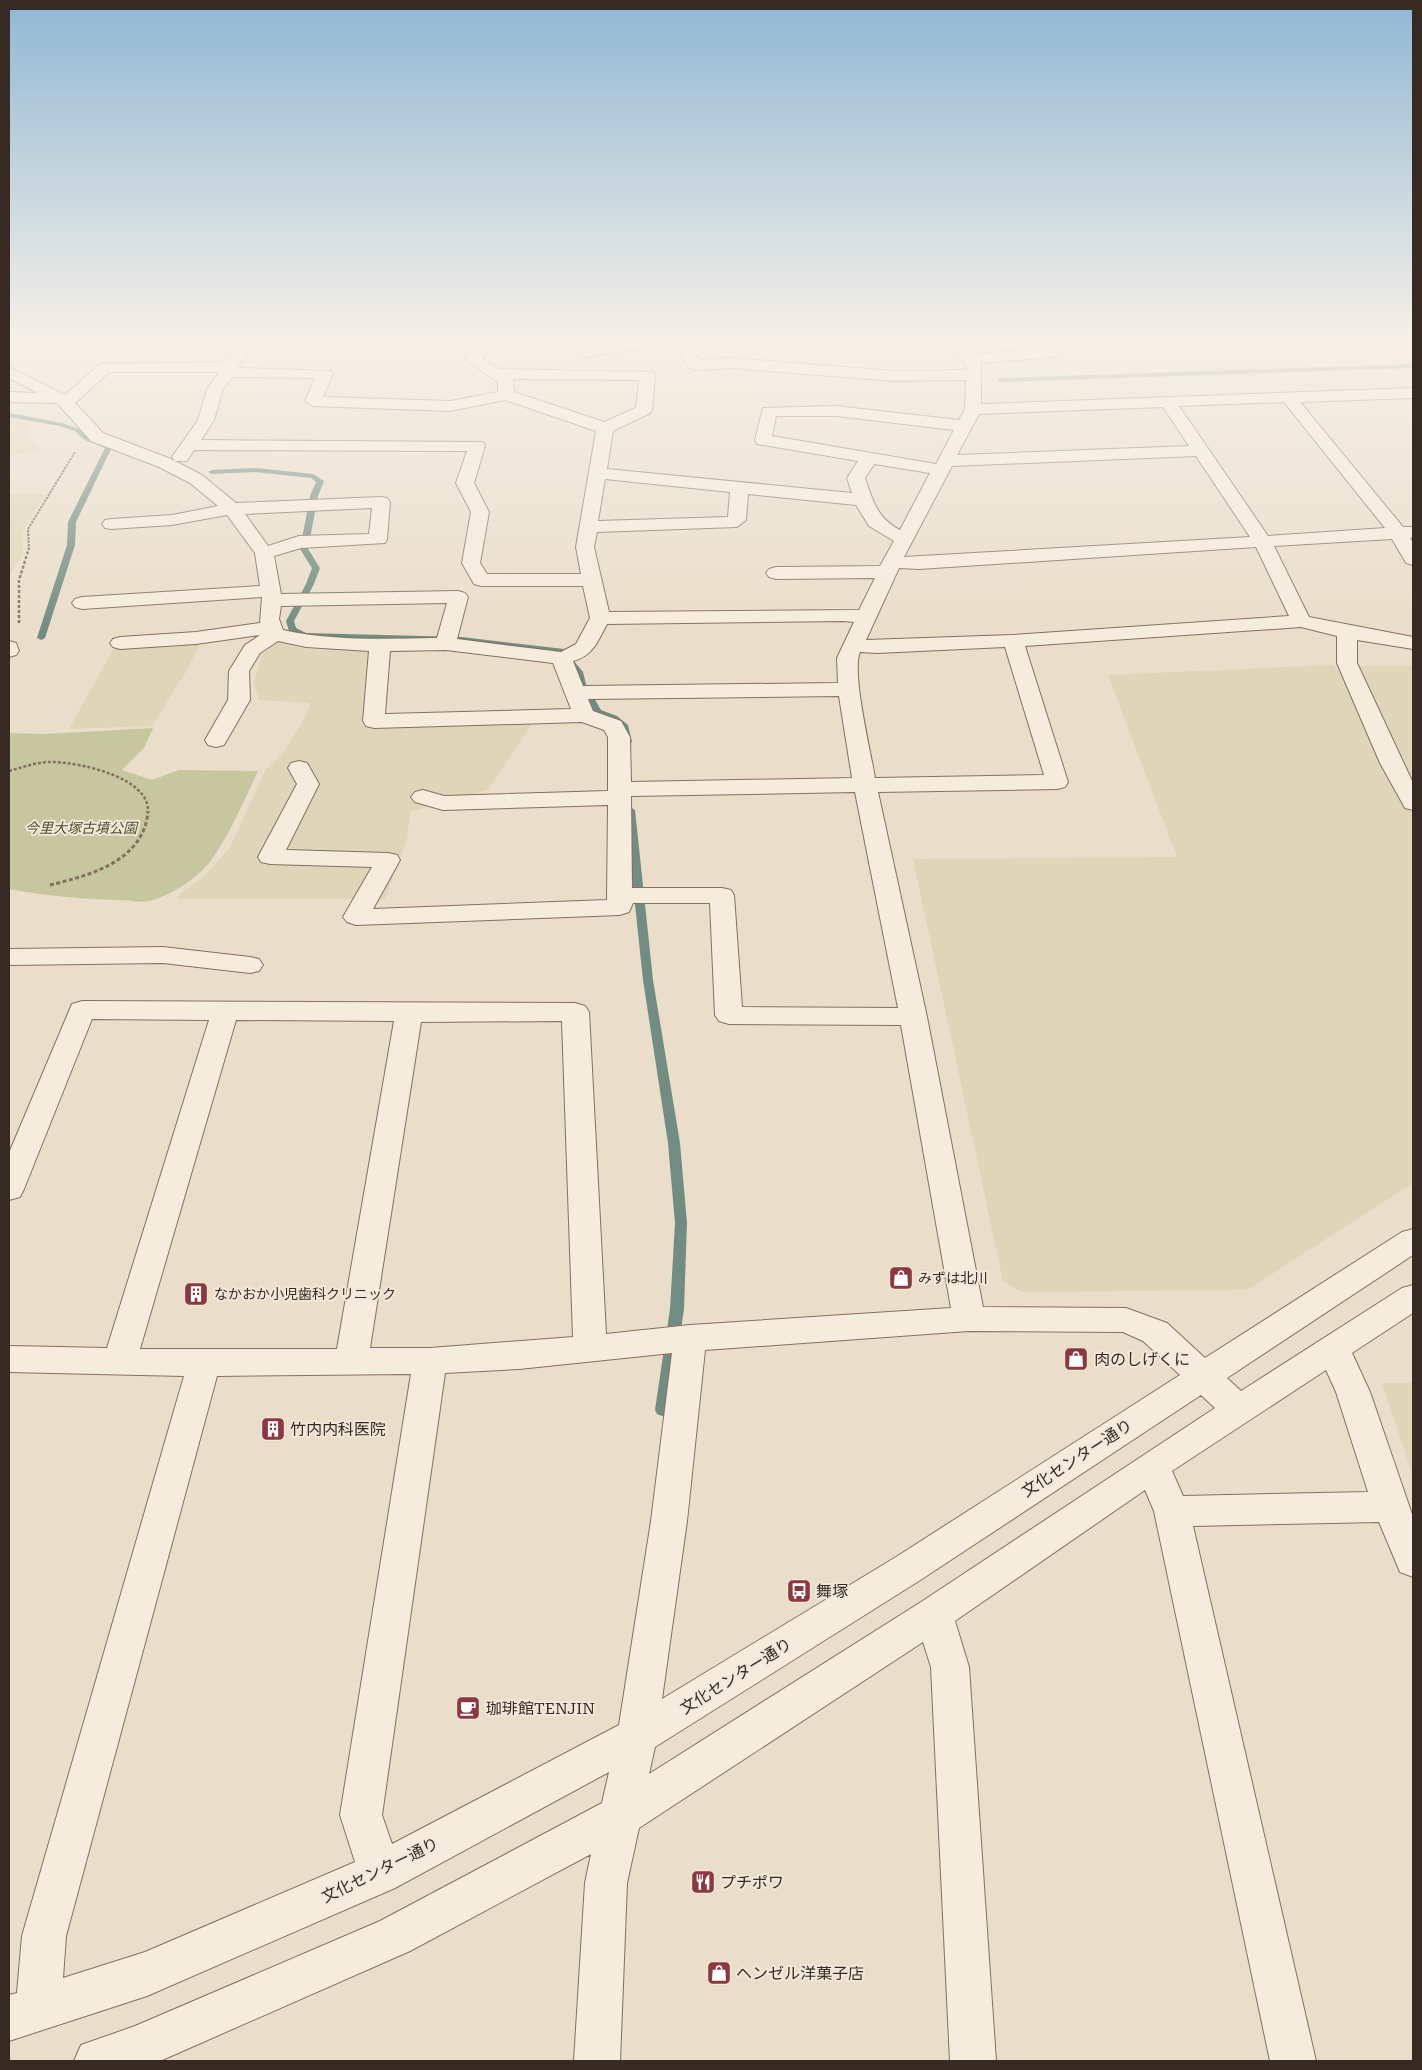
<svg xmlns="http://www.w3.org/2000/svg" width="1422" height="2070" font-family="'Roboto Serif','Noto Sans JP',serif">
  <rect width="100%" height="100%" fill="#eaddca"/>
  <path fill="#dfd5b8" d="M9,419L25,421L31,427L32,433L25,434L43,452L9,455Z
    M9,494H46L22,532L23,554L9,574Z
    M278,642L296,647L318,650L367,648L372,650L361,724L365,727L533,722L488,790L410,812L407,839L385,899H178L180,894L205,875L229,849L266,769L285,750L307,714L310,703L259,700L254,683L262,654Z
    M200,643L187,670L152,726L69,729L114,648Z
    M1333,665L1340,672L1384,765L1413,816V1183L1247,1290L1021,1292L1003,1281L913,859L1177,857L1108,675Z
    M1359,666H1413V780L1403,762Z
    M1382,1383H1413V1475Z"/>
  <path fill="#c6c79f" d="M153,728L144,748L122,770L152,780L179,770L258,771C244,801 231,832 212,859C199,877 171,896 149,901C140,903 128,900 119,900C81,899 46,896 9,889V733L45,734Z"/>
  <g fill="none" stroke-linecap="round" stroke-linejoin="round">
    <path fill="#718d83" fill-rule="evenodd" d="M1413,364V368L1000,382L997,380L1000,378Z
      M9,413L62,423L79,429L87,437L112,447L76,522L75,545L45,638L41,640L37,638L67,545L68,522L105,448L83,439L75,431L59,426L9,417Z
      M255,468L313,474L324,481L318,496L308,549L320,568L314,584L294,621L296,628L306,633L462,637L564,649L583,672L586,684L601,710L617,716L628,725L632,742L630,744H624L622,742L621,728L611,720L595,714L578,684L575,672L558,653L462,641L304,637L289,631L286,621L306,584L312,568L300,549L310,496L316,482L311,478L255,472L212,474L208,472L212,470Z
      M630,807L635,810L653,980L680,1143L687,1223L684,1309L669,1410L667,1414L662,1416L657,1414L655,1410L670,1309L675,1223L668,1143L643,980L625,810Z"/>
    <defs>
      <path id="minor" d="M243,339H258L238,368L331,371L333,374L323,397L450,401L498,392V382L465,359L484,339H500L482,358L500,369L653,372L655,375L652,410L650,413L613,431L607,469L852,493L847,478L858,461L757,444L755,440L763,408L836,406L959,420L965,409L966,380L894,381L732,368L695,370L690,368L672,345L585,357L577,352L585,347L646,339H691L686,343L699,360L732,358L894,371L967,370V366L951,346L923,343L916,339H962L974,354L1056,349L1059,352L1056,355L1051,357L981,363V404L1413,388V398L1300,402L1403,527H1413V537L1410,538L1413,543V565L1406,563L1392,539L1274,546L1309,617L1413,637V649L1357,640V663L1413,783V810L1405,808L1380,763L1337,663V636L1301,627L1025,646L1068,782L1065,787L1057,789L878,792L927,1017L983,1307L1126,1308L1167,1323L1205,1358L1402,1232L1413,1229V1255L1227,1378L1241,1391L1402,1288L1413,1285V1313L1352,1353L1370,1392L1413,1517V1577L1400,1572L1379,1522L1193,1526L1316,2061H1270L1154,1511L1145,1490L955,1621L969,1667L996,2061H950L931,1667L923,1642L639,1828L627,1883L620,2061H574L585,1883L591,1854L410,1951L160,2061H74L81,2045L135,2026L380,1921L602,1803L609,1772L395,1888L147,1996L9,2041V1995L17,1993L22,1936L184,1376L9,1372V1346L107,1348L209,1020L92,1019L24,1189L20,1197L9,1200V1153L72,1004L82,1001L575,1003L585,1006L589,1012L606,1334L690,1325L951,1308L901,1025L729,1024L719,1021L715,1015L710,903H633L629,912L620,915L356,925L347,922L343,917L372,867L270,864L261,862L258,857L297,784L288,768L291,763L299,761L307,763L319,784L286,850L388,853L397,855L400,860L373,909L607,900L608,805L443,810L415,802L411,797L415,792L423,790L444,796L608,791V737L604,730L582,722L374,728L366,726L363,721L369,651L306,647L278,641L260,653L249,671L250,700L224,745L216,747L208,745L205,740L228,700L229,671L245,645L260,635L196,644L120,649L113,647L110,643L113,639L120,637L196,632L260,623L262,597L82,609L75,607L72,603L75,599L82,597L260,586L255,553L227,515L172,525L111,529L105,528L102,524L105,520L111,519L172,515L218,506L190,483L159,467L91,441L57,403L9,402V392L38,393L9,378V367L65,395L100,364L226,362ZM109,372H219L207,389L198,420L172,457L175,461H187L194,450L467,451L456,483L471,512L462,563L474,584L481,586H583L590,618L576,644L561,652L457,639L468,597L465,593L458,591L281,594L274,556L301,548L385,543L387,539L390,502L387,498L381,497L236,503L202,475L171,459L103,433L75,403ZM232,377L315,378L305,401L313,406L450,411L505,400L596,431L576,547L581,574H487L480,563L489,512L474,483L485,446L483,442L201,440L214,420L223,389ZM513,379L639,380L636,408L604,422L514,392ZM1284,402L1385,528L1268,536L1179,406ZM1163,407L1189,446L957,455L979,414ZM776,416H836L954,430L936,464L772,436ZM1196,456L1250,537L904,557L952,466ZM874,464L930,473L900,530C877,518 873,501 865,478ZM605,479L730,492L728,517L598,521ZM748,494L856,505L869,526L894,541L880,566L776,567L769,569L766,573L769,577L776,579L875,578L859,610L609,612L594,547L597,532L737,527L746,520ZM372,508L369,534L299,536L268,546L245,514ZM1256,547L1289,616L1013,635L866,640L899,568L919,569ZM447,603L437,638C386,639 333,641 283,630L279,619L281,606ZM843,621L854,622L837,658L838,683L583,686L573,661C593,656 598,641 607,624ZM1005,647L1044,775L875,778C871,752 851,672 860,652L877,653ZM446,650L553,663L571,709L385,714L390,651ZM839,696L852,778L631,782L630,737L621,721L593,711L588,699ZM855,792L898,1008L742,1007L734,895L731,890L722,888H632L631,796ZM236,1020L394,1021L337,1349H140ZM562,1021L573,1337L430,1348H370L421,1022ZM969,1331L1123,1332L1143,1341L1180,1375L896,1557L662,1699L687,1521L705,1350ZM672,1353L651,1521L619,1725L392,1844L382,1815L445,1373L519,1369ZM1326,1370L1336,1392L1368,1492L1183,1496L1172,1471ZM411,1374L340,1815L355,1862L145,1952L63,1978L66,1936L217,1376ZM1201,1395L1215,1408L921,1602L649,1774L655,1747L922,1579Z
        M9,641L16,643L19,651L16,655L9,657Z
        M163,947L250,957L259,959L263,965L259,971L250,973L163,963L9,965V949Z"/>
    </defs>
    <use href="#minor" stroke="#857060" stroke-width="2"/>
    <path stroke="#857060" stroke-width="2" stroke-dasharray="2.5 1" stroke-linecap="butt" d="M29,550L28,529L75,452"/>
    <path stroke="#857060" stroke-width="2.5" stroke-dasharray="3 2" stroke-linecap="butt" d="M19,623V580L29,548
      M9,771C24,767 39,761 54,762C82,763 150,778 148,812"/>
    <path stroke="#857060" stroke-width="3" stroke-dasharray="4 2.5" stroke-linecap="butt" d="M50,885C91,875 144,861 148,811"/>
    <use href="#minor" fill="#f5ecdd" fill-rule="evenodd"/>
  </g>
  <linearGradient id="sky" x2="0" y2="1"><stop stop-color="#8fb8d4"/><stop offset="0.54" stop-color="#f6f0e7"/><stop offset="1" stop-color="#f6f0e7" stop-opacity="0"/></linearGradient>
  <rect width="1422" height="629" fill="url(#sky)"/>
  <defs>
    <symbol id="shop-square" viewBox="-11 -11 22 22"><rect x="-9" y="-9" width="18" height="18" rx="4" fill="#8d3740" stroke="#f2e8d9"/><path d="M-5-2.5h2.3a2.7 3.5 0 0 1 5.4 0H5L5.5 6h-11ZM-1.5-2.5h3a1.5 2.3 0 0 0-3 0Z" fill="#fff"/></symbol>
    <symbol id="building-square" viewBox="-11 -11 22 22"><rect x="-9" y="-9" width="18" height="18" rx="4" fill="#8d3740" stroke="#f2e8d9"/><path d="M-4-6H4V6H1V3H-1V6H-4ZM-2.5-4.3h1.7v1.8h-1.7ZM.8-4.3h1.7v1.8H.8ZM-2.5-1h1.7V.8h-1.7ZM.8-1h1.7V.8H.8Z" fill="#fff"/></symbol>
    <symbol id="bus-square" viewBox="-11 -11 22 22"><rect x="-9" y="-9" width="18" height="18" rx="4" fill="#8d3740" stroke="#f2e8d9"/><path d="M-5-6H5V4H4V6H2V4H-2V6H-4V4H-5ZM-3.5-4V0h7V-4ZM-3.5 1.2v1.5H-2V1.2ZM2 1.2v1.5H3.5V1.2Z" fill="#fff"/></symbol>
    <symbol id="cafe-square" viewBox="-11 -11 22 22"><rect x="-9" y="-9" width="18" height="18" rx="4" fill="#8d3740" stroke="#f2e8d9"/><path d="M-5.5-4.5H6V0H3Q3 3.5 0 3.5H-2.5Q-5.5 3.5-5.5 0ZM3-3.2v2h1.7v-2ZM-6 4.5H4V6H-6Z" fill="#fff"/></symbol>
    <symbol id="restaurant-square" viewBox="-11 -11 22 22"><rect x="-9" y="-9" width="18" height="18" rx="4" fill="#8d3740" stroke="#f2e8d9"/><path d="M-5-6h1v4h1v-4h1v4h1v-4h1v5L-1.5 .5V6h-2V.5L-5-1ZM5-6V6H3V1.5H1.5Q1.5-4 5-6Z" fill="#fff"/></symbol>
  </defs>
  <g fill-rule="evenodd">
    <use href="#shop-square" x="887" y="1264" width="28" height="28"/>
    <use href="#building-square" x="182" y="1280" width="28" height="28"/>
    <use href="#shop-square" x="1062" y="1345" width="28" height="28"/>
    <use href="#building-square" x="259" y="1415" width="28" height="28"/>
    <use href="#bus-square" x="785" y="1577" width="28" height="28"/>
    <use href="#cafe-square" x="454" y="1694" width="28" height="28"/>
    <use href="#restaurant-square" x="689" y="1868" width="28" height="28"/>
    <use href="#shop-square" x="705" y="1959" width="28" height="28"/>
  </g>
  <g text-anchor="middle" dominant-baseline="central" stroke-width="4" stroke-linejoin="round" paint-order="stroke">
    <g font-size="14" font-style="italic" fill="#4b512b" stroke="#f2e8d9">
      <text x="81" y="828">今里大塚古墳公園</text>
    </g>
    <g font-size="14" fill="#372a22" stroke="#f2e8d9" text-anchor="start">
      <text x="918" y="1278">みずは北川</text>
      <text x="214" y="1294">なかおか小児歯科クリニック</text>
    </g>
    <g font-size="16" fill="#372a22" stroke="#f2e8d9" text-anchor="start">
      <text x="1094" y="1359">肉のしげくに</text>
      <text x="290" y="1429">竹内内科医院</text>
      <text x="816" y="1591">舞塚</text>
      <text x="486" y="1708">珈琲館TENJIN</text>
      <text x="720" y="1882">プチポワ</text>
      <text x="736" y="1973">ヘンゼル洋菓子店</text>
    </g>
    <g font-size="16" fill="#372a22" stroke="#f2e8d9">
      <text transform="translate(1077 1458) rotate(-33)">文化センター通り</text>
      <text transform="translate(736 1676) rotate(-32)">文化センター通り</text>
      <text transform="translate(380 1870) rotate(-26)">文化センター通り</text>
    </g>
  </g>
  <rect width="1422" height="2070" fill="none" stroke="#372a22" stroke-width="20"/>
</svg>
